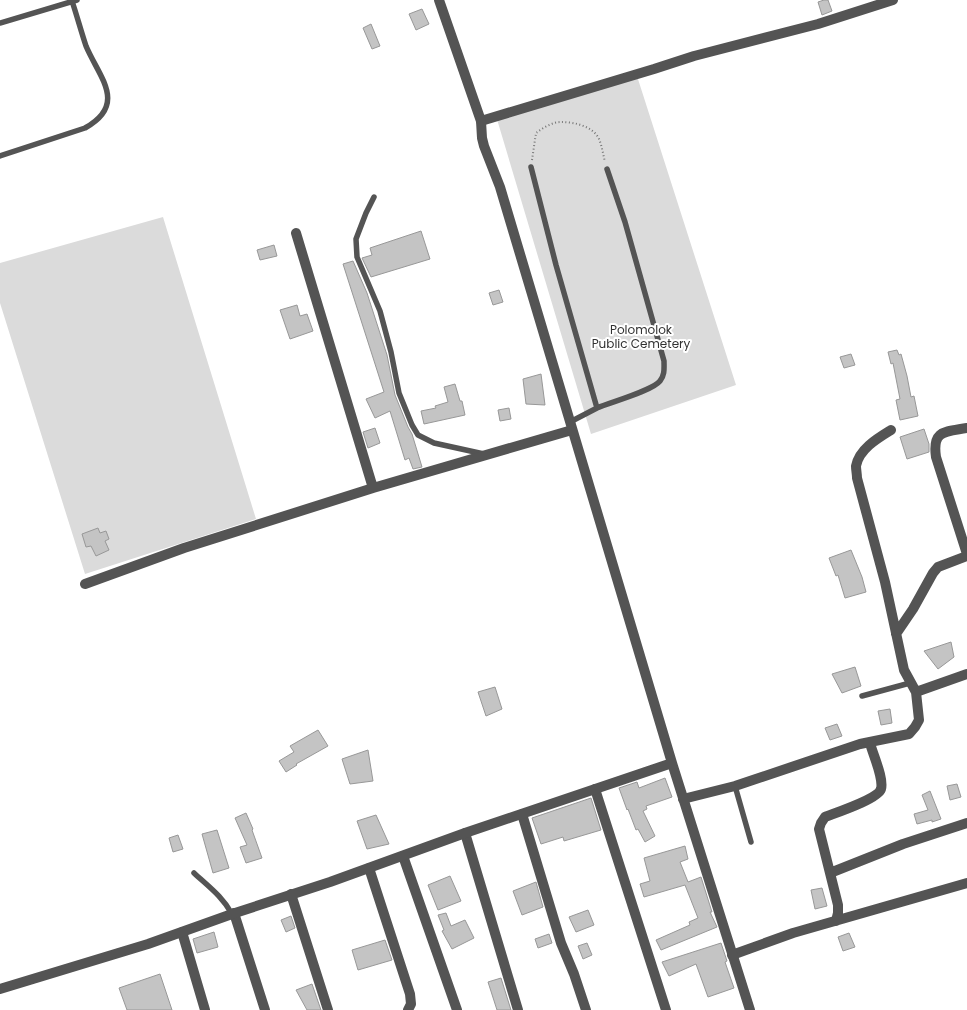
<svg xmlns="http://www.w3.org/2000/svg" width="967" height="1010" font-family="Poppins,sans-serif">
  <rect width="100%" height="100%" fill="#fff"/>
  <path fill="#dbdbdb" d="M637,76L736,385L591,434L496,116Z
    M163,217L256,519L85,574L0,303V263Z"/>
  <path fill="#c4c4c4" stroke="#989898" d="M824,0H828L832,11L822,15L818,2Z
    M422,9L429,24L416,30L409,14Z
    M371,24L380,46L372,49L363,28Z
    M421,231L430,259L371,277L362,258L372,255L370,248Z
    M274,245L277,256L260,260L257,250Z
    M353,261L367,293L387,355L395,395L408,427L412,434L422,467L413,469L409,458L405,460L390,411L375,418L366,399L384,392L343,264Z
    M499,290L503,302L493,305L489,293Z
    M297,305L300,316L307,314L313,331L290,339L280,310Z
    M897,350L899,355L901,354L907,376L911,397L914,396L918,416L900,420L896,400L900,399L893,363L891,364L888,352Z
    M851,354L855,365L844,368L840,357Z
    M541,374L545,405L526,404L523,379Z
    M455,384L460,401H462L465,415L424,424L421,411L436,408L435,406L448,402L444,387Z
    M509,408L511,419L500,421L498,410Z
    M375,428L380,443L368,448L363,432Z
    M924,429L929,444V452L907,459L900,437Z
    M98,528L100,533L106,531L109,539L105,541L109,550L96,556L91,546L86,547L82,534Z
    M851,550L862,577L866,592L845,598L838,575L836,576L829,558Z
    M951,642L954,657L938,669L924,651Z
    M855,667L861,686L842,693L832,674Z
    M495,687L502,709L486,716L478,692Z
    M890,709L892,723L881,725L878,711Z
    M837,724L842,736L830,740L825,728Z
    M318,730L328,746L296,764L297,765L286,772L279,761L294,752L290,746Z
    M368,750L373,781L350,784L342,759Z
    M665,778L672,797L646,806L647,809L643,811L655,836L645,842L638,829L636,830L628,809L627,810L619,788L637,782L639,788Z
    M957,784L961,797L950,800L947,786Z
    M930,791L941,819L932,822V820L917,824L914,814L928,810L922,795Z
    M591,798L601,830L564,841L563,837L541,844L532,818Z
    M246,813L253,829L252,830L262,858L246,863L240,847L247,845L235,818Z
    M376,815L389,844L367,849L357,821Z
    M217,830L229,868L213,873L202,834Z
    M178,835L183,849L173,852L169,838Z
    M685,846L688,859L680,862L688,882L701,877L712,912H710L717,927L661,950L656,940L690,925L689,922L698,918L685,885L644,897L640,884L650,881L644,858Z
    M450,876L461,901L438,910L428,885Z
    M536,882L543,907L522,915L513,891Z
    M822,888L827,906L815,909L811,890Z
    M588,910L594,925L576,932L569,917Z
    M446,913L451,926L465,920L474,938L452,949L442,931L444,930L438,915Z
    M291,916L295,928L286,932L281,920Z
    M214,932L218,947L197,953L193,939Z
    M849,933L855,947L843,951L838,937Z
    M549,934L552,943L538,948L535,939Z
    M385,940L392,960L358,970L352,950Z
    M587,943L592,955L583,959L578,946Z
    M721,943L727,961L725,962L734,988L708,997L696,964L669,976L662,962Z
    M160,974L172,1010H127L119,988Z
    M501,978L511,1010H497L488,982Z
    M312,984L321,1010H307L296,990Z"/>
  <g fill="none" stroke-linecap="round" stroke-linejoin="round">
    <path stroke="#767676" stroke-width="2" stroke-dasharray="1 2.5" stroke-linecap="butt" d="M532,160L536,133C543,128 552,122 561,122C574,122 593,126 599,139C602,146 603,154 605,162"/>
    <path stroke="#545454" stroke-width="5.5" d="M0,23L77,0
      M0,156L85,128C128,104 99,77 86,46C81,31 77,16 72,1
      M531,167L556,265L597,408C611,402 652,391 660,381C665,375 664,368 664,361L625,222L607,169
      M374,197L366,213L356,239L357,257L380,311L391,352L399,393L412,425L418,435L434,443L484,454
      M570,422L597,408
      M862,696L910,683
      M735,786L751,842
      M194,873C209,887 222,896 232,914"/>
    <path stroke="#545454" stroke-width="10" d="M481,121L654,69L694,56L818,24L893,0
      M296,233L373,488
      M967,428C945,432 932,430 936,457L967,554
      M891,430C878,438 859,449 856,466C856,470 857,474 857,478L885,582L904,670L916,692L967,674
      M85,584L184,548L373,488L572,430
      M896,634L913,609L933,573L938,567L967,556
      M595,789L666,1010
      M683,799L735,786L860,744L909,734L915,727L919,720L916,692
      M522,814L561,943L574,974L586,1010
      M465,833L518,1010
      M403,856L457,1010
      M369,868L410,994L411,1004L408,1010
      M830,873L903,844L967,823
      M291,894L328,1010
      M234,913L265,1010
      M836,921L838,913V905L819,829L821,823L825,817C835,813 878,799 881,789C884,778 873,755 870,743
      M182,932L205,1010
      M732,955L793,933L967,883"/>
    <path stroke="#545454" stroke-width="10" d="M439,0L481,121L482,138L484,146L500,187L672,763L750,1010
      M0,989L148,944L232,914L330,882L465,833L672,763"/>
  </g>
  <g text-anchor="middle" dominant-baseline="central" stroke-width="4" stroke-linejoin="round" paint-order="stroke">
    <g font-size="12" fill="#323232" stroke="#fff">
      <text x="641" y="329">Polomolok<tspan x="641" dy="14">Public Cemetery</tspan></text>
    </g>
  </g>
</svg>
